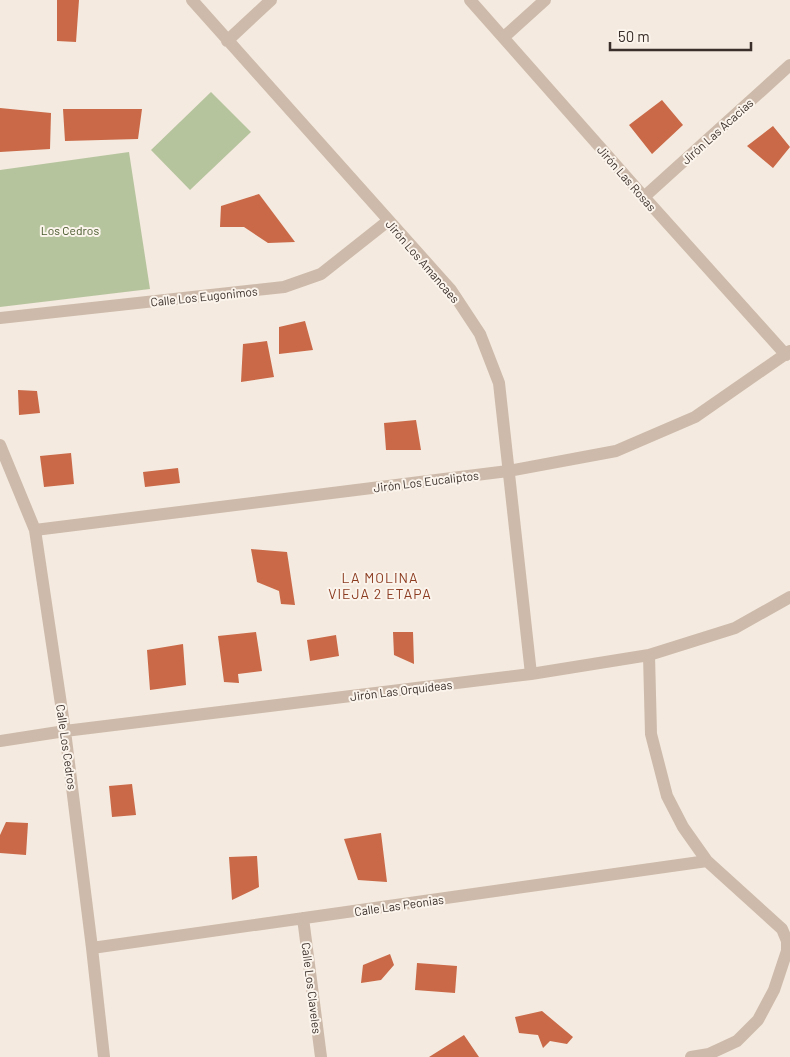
<svg xmlns="http://www.w3.org/2000/svg" width="790" height="1057" font-family="Barlow,sans-serif">
  <rect width="100%" height="100%" fill="#f4eadf"/>
  <path fill="#b6c49e" d="M211,92L251,132L190,190L151,150Z
    M129,152L150,289L0,307V170Z"/>
  <path fill="#c96947" d="M57,0H79L76,42L57,41Z
    M662,100L683,125L652,154L629,125Z
    M0,108L51,113L50,149L0,152Z
    M63,109H142L138,139L65,141Z
    M773,126L790,147L773,168L747,146Z
    M259,194L295,242L268,243L244,227H220L221,206Z
    M305,321L313,350L279,354V327Z
    M267,341L274,377L241,382L243,344Z
    M18,390L37,391L40,413L19,415Z
    M416,420L421,450H386L384,423Z
    M71,453L74,484L44,487L40,456Z
    M178,468L180,483L145,487L143,472Z
    M251,549L287,552L295,605L281,604L279,591L257,582Z
    M256,632L262,671L238,674L239,683L224,682L218,636Z
    M393,632H413L414,664L394,655Z
    M336,635L339,656L310,661L307,640Z
    M183,644L186,685L150,690L147,650Z
    M132,784L136,815L112,817L109,786Z
    M6,822L28,823L26,855L0,853V835Z
    M381,833L387,882L358,880L344,839Z
    M257,856L259,887L232,900L229,857Z
    M390,954L394,965L381,980L361,983L363,965Z
    M417,963L457,966L455,993L415,990Z
    M542,1011L573,1037L567,1044L550,1041L543,1048L538,1035L519,1033L515,1017Z
    M464,1035L479,1057H429Z"/>
  <g fill="none" stroke-linecap="round" stroke-linejoin="round">
    <path stroke="#cdbaaa" stroke-width="12" d="M192,0L451,290L480,334L499,383L531,674
      M470,0L644,197L786,355
      M504,37L545,0
      M227,41L271,0
      M644,197L790,65
      M0,318L284,287L321,274L388,221
      M0,445L35,530L65,731L92,948L104,1057
      M35,530L508,471L616,451L695,417L790,351
      M649,655L651,734L667,796L683,827L707,861L782,929L787,941V951L774,990L758,1020L737,1041L709,1054L691,1057
      M0,741L65,731L531,674L649,655L735,628L790,597
      M303,918L321,1057
      M92,948L707,861"/>
  </g>
  <g text-anchor="middle" dominant-baseline="central" stroke-width="4" stroke-linejoin="round" paint-order="stroke">
    <g font-size="12" fill="#3a2f2a" stroke="#fbf4ec">
      <text transform="translate(717 131) rotate(-42)">Jirón Las Acacias</text>
      <text transform="translate(627 178) rotate(49)">Jirón Las Rosas</text>
      <text transform="translate(423 261) rotate(49)">Jirón Los Amancaes</text>
      <text transform="translate(204 296) rotate(-6)">Calle Los Eugonimos</text>
      <text transform="translate(426 481) rotate(-7)">Jirón Los Eucaliptos</text>
      <text transform="translate(401 690) rotate(-7)">Jirón Las Orquídeas</text>
      <text transform="translate(67 747) rotate(82)">Calle Los Cedros</text>
      <text transform="translate(399 905) rotate(-8)">Calle Las Peonias</text>
      <text transform="translate(312 988) rotate(83)">Calle Los Claveles</text>
    </g>
    <g font-size="12" fill="#48592c" stroke="#fbf4ec">
      <text x="70" y="230">Los Cedros</text>
    </g>
    <g font-size="14" letter-spacing="1" fill="#8b3b20" stroke="#fbf4ec">
      <text x="380" y="577">LA MOLINA<tspan x="380" dy="16">VIEJA 2 ETAPA</tspan></text>
    </g>
  </g>
  <path d="M610 42v8h141v-8" fill="none" stroke="#3a2f2a" stroke-width="2.5"/>
  <text x="618" y="42" font-size="15" fill="#3a2f2a" stroke="#fbf4ec" stroke-width="4" paint-order="stroke">50 m</text>
</svg>
